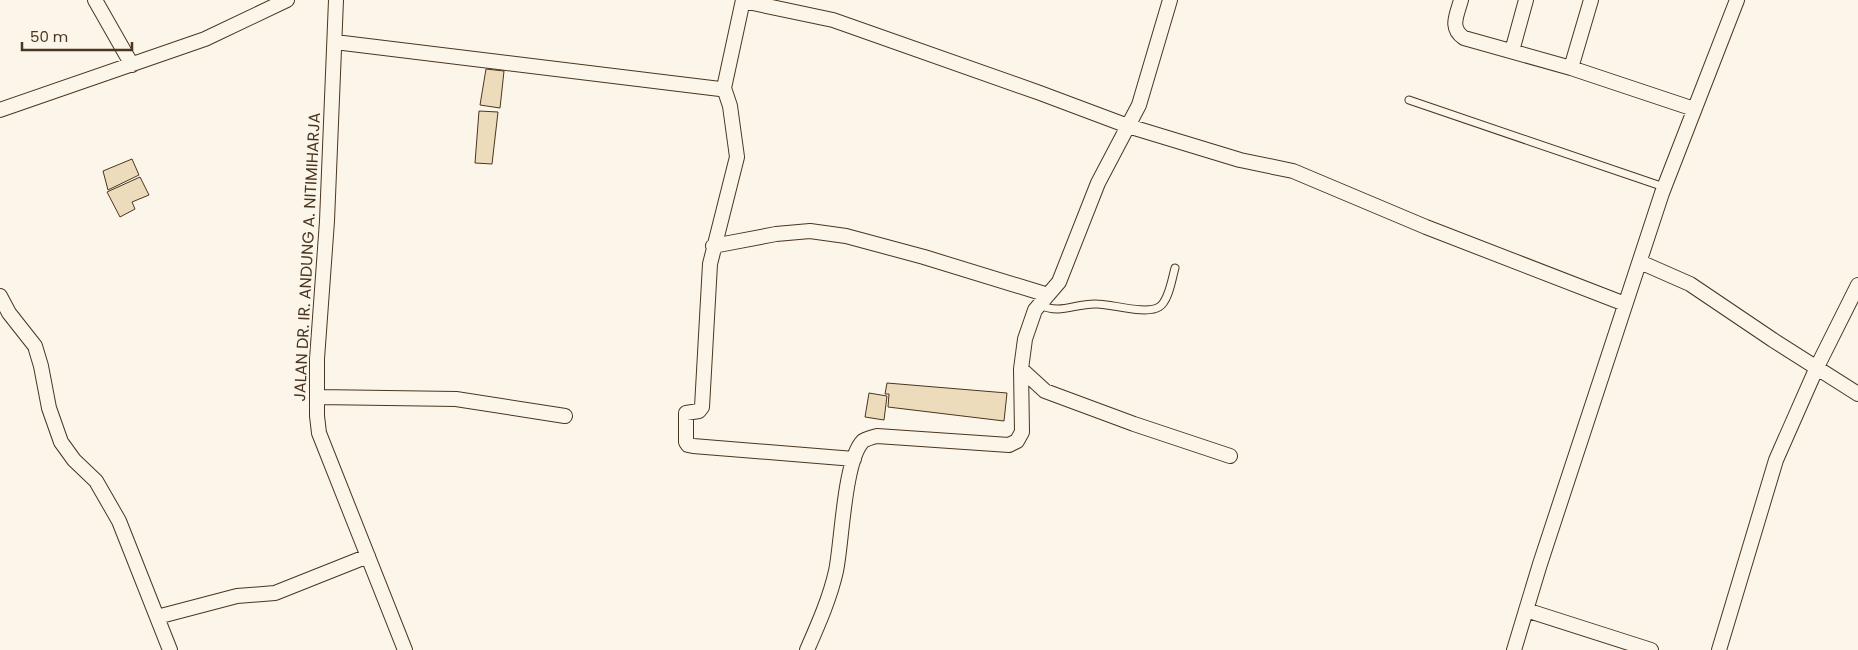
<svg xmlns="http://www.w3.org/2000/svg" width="1858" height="650" font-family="Poppins,sans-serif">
  <rect width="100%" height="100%" fill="#fbf6e9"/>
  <path fill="#ecdcbc" stroke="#4a3520" d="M486,69L504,71L500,108L480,105Z
    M479,111L498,112L492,164L475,163Z
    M132,159L139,175L108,190L103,171Z
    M140,177L149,195L132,202L135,209L120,217L107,192Z
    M887,383L1007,393L1004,421L888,407L889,394H885Z
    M869,393L887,396L884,420L865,417Z"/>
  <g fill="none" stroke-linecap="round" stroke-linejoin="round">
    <defs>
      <path id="service" d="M1409,100L1664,187
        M1040,305C1061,315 1075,303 1097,304C1112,304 1146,315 1159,307C1169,301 1172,278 1175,268"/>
      <path id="minor" d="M95,0L132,65
        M336,0L327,221L317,359V416L319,433L405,650
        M1461,0C1457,15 1449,28 1464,38L1571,68L1694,109
        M743,1L833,20L1040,93L1128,126L1139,105L1170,0
        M335,42L720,89L724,88L743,0
        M1512,51L1526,0
        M1571,68L1591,0
        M724,88L730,106L737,157L710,264L702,407L699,411L686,413V442L688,445L693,446L854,459
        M0,110L205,39L287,0
        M713,246L776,234L810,231L846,236L924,257L1048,295
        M1640,262L1690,284L1773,340L1858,394
        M0,296L9,313L35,346L41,366L49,408L61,442L74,460L96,481L119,521L170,650
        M1021,369L1045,391L1134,424L1230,456
        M318,397L456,399L565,416
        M1526,610L1651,650
        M157,617L237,596L275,593L368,556
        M807,650C818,625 830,598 836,571C842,543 844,460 863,441C866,439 873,437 877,436L1009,445L1017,441L1022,432L1021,369L1025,339L1035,310L1059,282L1098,183L1128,126L1240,160L1293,171L1426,227L1625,304
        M1514,650L1540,564L1662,193L1737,0
        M1719,650L1776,460L1817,367L1858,285"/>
    </defs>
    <use href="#service" stroke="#4a3520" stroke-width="9"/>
    <use href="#minor" stroke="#4a3520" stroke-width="16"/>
    <use href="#service" stroke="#fbf6e9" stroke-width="7"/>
    <use href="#minor" stroke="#fbf6e9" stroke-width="14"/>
  </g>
  <g text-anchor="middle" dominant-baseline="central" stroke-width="4" stroke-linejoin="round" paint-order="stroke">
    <g font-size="16" fill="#4a3520" stroke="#fbf6e9">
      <text transform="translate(307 257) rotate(-87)">JALAN DR. IR. ANDUNG A. NITIMIHARJA</text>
    </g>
  </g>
  <path d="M22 42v8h110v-8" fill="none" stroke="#4a3520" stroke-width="2.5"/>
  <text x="30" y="42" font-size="15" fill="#4a3520" stroke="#fbf6e9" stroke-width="4" paint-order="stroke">50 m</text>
</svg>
